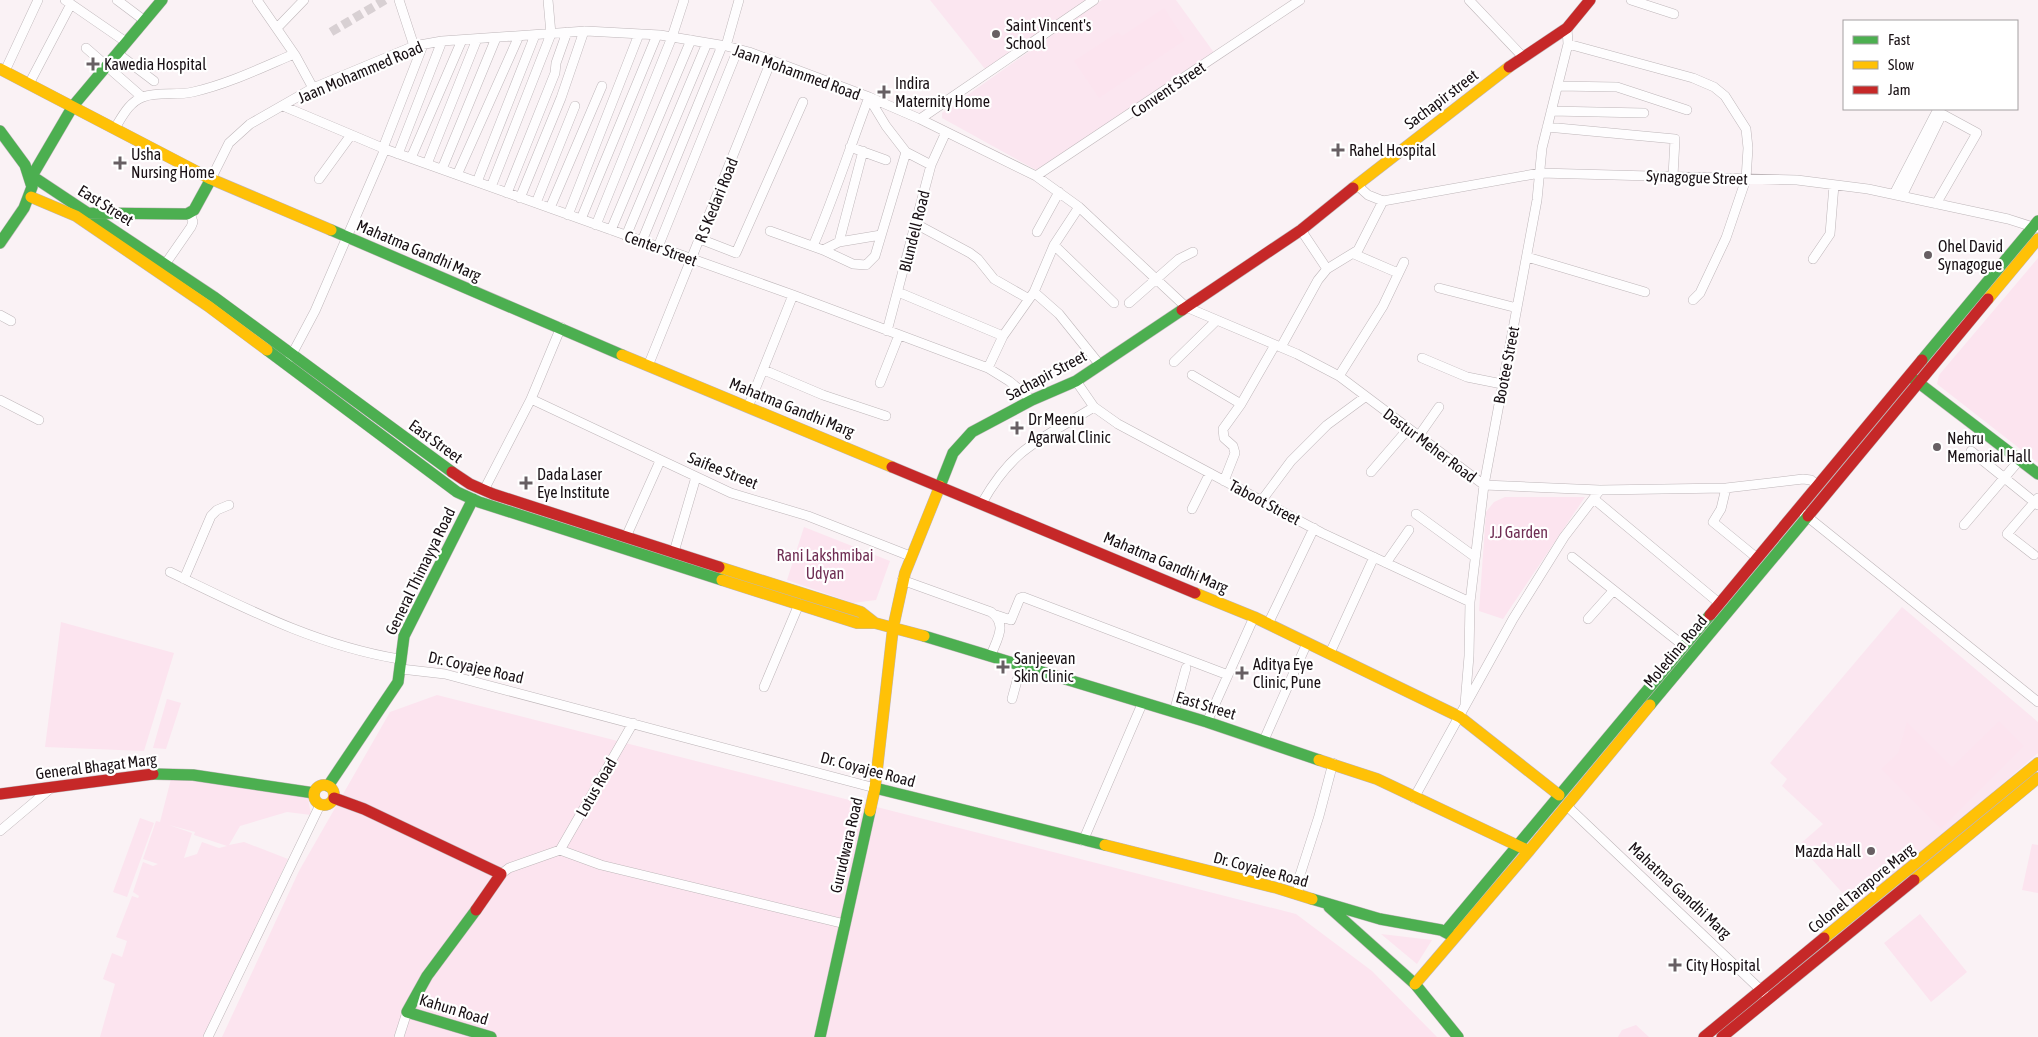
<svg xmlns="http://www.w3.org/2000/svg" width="2038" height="1037" font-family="'Asap Condensed',sans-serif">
  <rect width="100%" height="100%" fill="#faf2f5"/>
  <path fill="#fbe6f0" d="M930,0H1086L985,69Z
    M1102,0H1176L1215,54L1036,170L942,118V113Z
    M1902,607L2038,722V753L1858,910L1799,845L1823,824L1782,786L1787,779L1770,763Z"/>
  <path fill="#fce4ef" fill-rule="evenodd" d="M1164,8L1185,40L1099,98L1074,61L1118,32L1122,36Z
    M2038,258V463L1937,384L1939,375Z
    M1505,497H1585L1503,619L1479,611L1486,512L1494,502Z
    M804,527L890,561L876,600L853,603L787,580Z
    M61,622L174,653L144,751L45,747Z
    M437,695L1296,914L1372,971L1437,1037H222L299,871L390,712Z
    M167,699L181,703L166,749L153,748Z
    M1999,721L2024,746L1941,829L1881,769L1898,753L1907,722L1952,767Z
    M171,779L232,785L308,797L311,815L287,812L240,826L229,845L244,842L288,859L205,1037H100L115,984L103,979L112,953L122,957L127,941L116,937L132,896L138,898L139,896L133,892L143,862L153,866L158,864L143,859L156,821L160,822ZM169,825L195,832L194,835L227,846L219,848L202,842L197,854L184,858L192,833Z
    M140,818L154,823L127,897L113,892Z
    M2032,844L2038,845V893L2022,890Z
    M1920,914L1967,972L1931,1002L1884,943Z
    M1381,934L1432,940L1417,964Z
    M1636,1025L1649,1037H1618L1622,1030Z"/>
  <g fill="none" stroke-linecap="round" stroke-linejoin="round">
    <path stroke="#d8d0d3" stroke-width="9" stroke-dasharray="9 4.5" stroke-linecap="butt" d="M331,32L385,0"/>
    <defs>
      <path id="street" d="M65,0L126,42
        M117,0L145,21
        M257,0L295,55L313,88
        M399,0L414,46
        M1469,0L1523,57
        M1631,0L1674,14
        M277,28L304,0
        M1568,44L1693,78L1714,87L1725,96L1746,129L1748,148L1746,179L1726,238L1700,293L1693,300
        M726,46L739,0
        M86,48L142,97
        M117,53L154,81
        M5,71L38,0
        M29,84L71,4
        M1558,86L1617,87L1687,110
        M869,98L886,126L906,152L931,165
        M283,106L385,149L793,295L988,368L1009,381L1032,400
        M1551,111L1644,113
        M920,119L1094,0
        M1547,127L1675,139L1673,176
        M115,128C122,117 129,102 143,97C158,91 176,96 193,92C228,84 261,68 294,54
        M850,147L886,160
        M383,148L423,45
        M398,154L442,41
        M411,158L462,40
        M427,164L477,39
        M442,169L496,38
        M457,175L519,36
        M1036,176L1300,0
        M211,179L229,143L250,124L313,88L414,46L442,41L586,31L660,35L726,46L749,52L869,97L920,119L1036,176L1079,207L1186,307L1297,354L1339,376L1484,485L1600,490L1726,488L1803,479L1811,480L1817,485
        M319,179L351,135
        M477,182L535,35
        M1357,185L1368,195L1383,201L1540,173L1797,180L1868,189L2008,219L2036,228
        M491,187L551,34L548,0
        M507,193L555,73L556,63L567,32
        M1894,194L1938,109
        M1902,196L1942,114L1977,133L1936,204
        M520,198L561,98L584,31
        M536,203L575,106
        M550,208L602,86
        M568,215L639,34
        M581,219L657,35
        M916,224L970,253L978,259L994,279L1029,299
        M596,225L672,37L684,0
        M611,230L691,40
        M1301,230L1327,269
        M770,231L823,250L853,264L866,265L875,256L906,152
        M1037,232L1059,192
        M626,236L707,43
        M700,239L736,253L803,102
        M642,241L722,46
        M839,242L863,151
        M1054,245L1114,303
        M813,246C834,198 850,147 869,97
        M658,247L738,49
        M823,250L839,242L881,235
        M1354,254L1398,273
        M1527,257L1645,292
        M1813,259L1830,234L1834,185
        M166,263L191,227L193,222L190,213
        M1439,288L1517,308
        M898,292L1003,336
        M1034,292L1059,314L1100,365
        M1129,303L1179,259L1193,252
        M0,315L11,321
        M887,331L931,165L946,132
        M1281,347L1318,280L1327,269L1358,250L1383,201
        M290,358L315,311L385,149
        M1422,358L1467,377L1502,384
        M1174,362L1217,320
        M648,366L771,61
        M988,368L1003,336L1034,292L1054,245L1079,207
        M764,370L823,395L886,416
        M1192,375L1241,404
        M1339,376L1383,306L1404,262
        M1076,381L1094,407L1118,424L1322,533L1470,602
        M880,383L899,335
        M531,399L731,493L808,516L910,556
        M0,400L39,420
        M748,407L793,295
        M1418,437L1439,407
        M1971,451L2038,505
        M1371,472L1408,429
        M1224,481L1235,453L1233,446L1224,438L1223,429L1241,404L1275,345
        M1726,488L1721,509L1713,522L1757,558
        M484,490L531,399L561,327
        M1594,499L1719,603
        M1262,500L1291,461L1327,425L1365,397
        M982,503C1014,446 1041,440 1094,407
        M1192,509L1210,473
        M1416,514L1475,557
        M1804,514L2038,702
        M1964,525L2022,457
        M626,537L660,461
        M674,552L696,477
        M2034,555L2007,534L2038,498
        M1572,557L1684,646
        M1386,563L1409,530
        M170,572C245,608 315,645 399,659
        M184,579L211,516L217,510L229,505
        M902,580L991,612C1008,624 997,639 991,655
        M996,615L1011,620L1020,598L1023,597L1228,675
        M1588,619L1613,591
        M1268,624L1314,528
        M1330,653L1374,557
        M401,669L445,674L875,788
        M764,687L799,604
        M1012,699L1021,666
        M1465,704L1469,656L1470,602L1484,485L1537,200L1542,148L1568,44L1567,28
        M1174,712L1186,668
        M1207,722L1254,617
        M1264,740L1307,643
        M1414,798L1513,619L1564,537L1600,490
        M1567,806L1764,993
        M0,831L51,788
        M1083,841L1142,704
        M560,850L633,723
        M501,874L509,868L560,850L601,865L845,924
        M1298,895L1299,878L1319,816L1333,763
        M208,1037L320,805
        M399,1037L407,1012"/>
      <path id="fast" d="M0,131L25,165L32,187L24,208L0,243
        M32,176L73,106L162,0
        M32,176L214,297L452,472
        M86,213L187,214L194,210L211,179
        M331,230L622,355
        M267,350L457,492L479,502L722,580
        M1922,360L2038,221
        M1911,377L2038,474
        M940,486L953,453L972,432L1032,400L1076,381L1182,310
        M924,636L1207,722L1319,760
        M1650,705L1808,516
        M153,774L193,775L314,793
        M328,786L398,682L404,636L473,499
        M875,788L1105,845
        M1518,845L1710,615
        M1312,899L1380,919L1441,930L1454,937
        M1329,907L1415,984L1458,1037
        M476,910L427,976L407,1012L491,1037
        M1446,931L1518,845
        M820,1037L870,811"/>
      <path id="slow" d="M0,69L211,179L331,230
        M1353,188L1509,67
        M31,197L76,216L208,306L267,350
        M1988,299L2038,239
        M622,355L892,467
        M719,567L861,612L875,623
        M722,580L857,623H875L924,636
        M1195,593L1254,617L1460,717L1559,795
        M893,628L905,573L940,486
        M1319,760L1377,779L1529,851L1650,705
        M314 795a10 10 0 1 1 20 0a10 10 0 1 1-20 0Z
        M870,811L875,788L893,628
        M1105,845L1277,888L1312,899
        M1914,880L2038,778
        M1824,938L2038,763
        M1415,984L1529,851"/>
      <path id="jam" d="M1509,67L1567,28L1590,0
        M1182,310L1301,230L1353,188
        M892,467L1195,593
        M452,472L470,484L493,494L719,567
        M1808,516L1988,299
        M1710,615L1922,360
        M0,794L153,774
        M334,798L364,809L501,874L476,910
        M1704,1037L1824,938
        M1722,1037L1914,880"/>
    </defs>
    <use href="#street" stroke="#beb6b9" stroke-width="10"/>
    <use href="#fast" stroke="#beb6b9" stroke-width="12"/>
    <use href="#slow" stroke="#beb6b9" stroke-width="12"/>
    <use href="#jam" stroke="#beb6b9" stroke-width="12"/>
    <use href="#street" stroke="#fefdfe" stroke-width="9"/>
    <use href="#fast" stroke="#4caf50" stroke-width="11"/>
    <use href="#slow" stroke="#ffc107" stroke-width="11"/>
    <use href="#jam" stroke="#c62828" stroke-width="11"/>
  </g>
  <g fill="#675f63" stroke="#fff" stroke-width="2">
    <circle cx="996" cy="34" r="5"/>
    <path d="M90.5 56.5h5v5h5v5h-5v5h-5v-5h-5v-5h5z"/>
    <path d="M881.5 84.5h5v5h5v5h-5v5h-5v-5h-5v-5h5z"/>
    <path d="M1335.5 142.5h5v5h5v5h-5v5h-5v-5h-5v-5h5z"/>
    <path d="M117.5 155.5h5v5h5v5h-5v5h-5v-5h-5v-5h5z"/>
    <circle cx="1928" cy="255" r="5"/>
    <path d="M1014.5 420.5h5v5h5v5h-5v5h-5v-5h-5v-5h5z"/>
    <circle cx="1937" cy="447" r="5"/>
    <path d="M523.5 475.5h5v5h5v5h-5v5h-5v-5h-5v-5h5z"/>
    <path d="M1000.5 659.5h5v5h5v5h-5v5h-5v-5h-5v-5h5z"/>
    <path d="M1239.5 665.5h5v5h5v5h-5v5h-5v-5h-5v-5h5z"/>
    <circle cx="1871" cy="851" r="5"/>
    <path d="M1672.5 957.5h5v5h5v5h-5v5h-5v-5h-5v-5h5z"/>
  </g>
  <g text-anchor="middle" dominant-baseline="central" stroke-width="4.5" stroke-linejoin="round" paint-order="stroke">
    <g font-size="16" fill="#181014" stroke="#fff" text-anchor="start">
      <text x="1006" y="25">Saint Vincent's<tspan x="1006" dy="18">School</tspan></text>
      <text x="104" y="64">Kawedia Hospital</text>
      <text x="895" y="83">Indira<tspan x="895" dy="18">Maternity Home</tspan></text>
      <text x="1349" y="150">Rahel Hospital</text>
      <text x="131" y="154">Usha<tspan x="131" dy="18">Nursing Home</tspan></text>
      <text x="1938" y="246">Ohel David<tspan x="1938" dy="18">Synagogue</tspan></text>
      <text x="1028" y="419">Dr Meenu<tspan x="1028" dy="18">Agarwal Clinic</tspan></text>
      <text x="1947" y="438">Nehru<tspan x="1947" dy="18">Memorial Hall</tspan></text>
      <text x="537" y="474">Dada Laser<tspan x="537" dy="18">Eye Institute</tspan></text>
      <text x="1014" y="658">Sanjeevan<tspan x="1014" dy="18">Skin Clinic</tspan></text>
      <text x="1253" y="664">Aditya Eye<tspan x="1253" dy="18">Clinic, Pune</tspan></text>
      <text x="1861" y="851" text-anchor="end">Mazda Hall</text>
      <text x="1686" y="965">City Hospital</text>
    </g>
    <g font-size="16" fill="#181014" stroke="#fff">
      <text transform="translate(360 72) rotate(-23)">Jaan Mohammed Road</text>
      <text transform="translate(797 72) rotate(20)">Jaan Mohammed Road</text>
      <text transform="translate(1168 89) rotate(-34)">Convent Street</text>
      <text transform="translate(1441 99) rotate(-37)">Sachapir street</text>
      <text transform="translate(1697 177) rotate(2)">Synagogue Street</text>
      <text transform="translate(716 200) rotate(-68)">R S Kedari Road</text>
      <text transform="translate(106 205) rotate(32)">East Street</text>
      <text transform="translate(914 231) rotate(-76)">Blundell Road</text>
      <text transform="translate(661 248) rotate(20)">Center Street</text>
      <text transform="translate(419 250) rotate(23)">Mahatma Gandhi Marg</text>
      <text transform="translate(1506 365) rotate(-79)">Bootee Street</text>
      <text transform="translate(1046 375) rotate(-28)">Sachapir Street</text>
      <text transform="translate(792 407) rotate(22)">Mahatma Gandhi Marg</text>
      <text transform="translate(436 441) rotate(36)">East Street</text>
      <text transform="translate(1430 445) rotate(37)">Dastur Meher Road</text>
      <text transform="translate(723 470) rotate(22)">Saifee Street</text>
      <text transform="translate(1265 502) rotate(28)">Taboot Street</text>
      <text transform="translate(1166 562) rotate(23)">Mahatma Gandhi Marg</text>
      <text transform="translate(420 571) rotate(-64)">General Thimayya Road</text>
      <text transform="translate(1675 651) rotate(-50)">Moledina Road</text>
      <text transform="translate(476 667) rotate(13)">Dr. Coyajee Road</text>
      <text transform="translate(1206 705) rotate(17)">East Street</text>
      <text transform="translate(96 766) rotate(-7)">General Bhagat Marg</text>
      <text transform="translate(868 769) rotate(15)">Dr. Coyajee Road</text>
      <text transform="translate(596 787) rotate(-60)">Lotus Road</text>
      <text transform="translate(846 845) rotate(-77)">Gurudwara Road</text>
      <text transform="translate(1261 869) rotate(15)">Dr. Coyajee Road</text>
      <text transform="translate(1861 888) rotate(-39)">Colonel Tarapore Marg</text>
      <text transform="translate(1680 890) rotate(43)">Mahatma Gandhi Marg</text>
      <text transform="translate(454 1009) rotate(17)">Kahun Road</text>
    </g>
    <g font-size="16" fill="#6f2d53" stroke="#fff">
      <text x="1519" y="532">J.J Garden</text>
      <text x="825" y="555">Rani Lakshmibai<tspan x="825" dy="18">Udyan</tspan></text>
    </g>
  </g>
  <rect x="1843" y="20" width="175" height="90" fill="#ffffff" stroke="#a39fa1"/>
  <rect x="1853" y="36" width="25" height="8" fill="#4caf50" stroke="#a39fa1"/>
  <text x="1888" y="45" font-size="15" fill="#181014">Fast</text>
  <rect x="1853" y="61" width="25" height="8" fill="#ffc107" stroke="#a39fa1"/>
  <text x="1888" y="70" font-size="15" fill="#181014">Slow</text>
  <rect x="1853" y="86" width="25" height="8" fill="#c62828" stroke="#a39fa1"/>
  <text x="1888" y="95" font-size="15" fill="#181014">Jam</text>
</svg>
